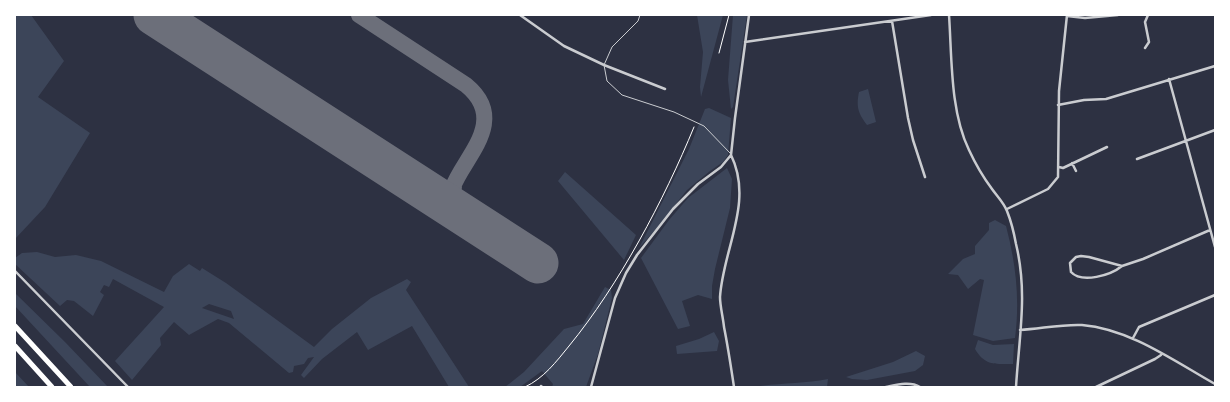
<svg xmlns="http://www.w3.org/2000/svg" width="1230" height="402" font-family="Commissioner,sans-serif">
  <rect width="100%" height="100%" fill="#2d3142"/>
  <path fill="#3c4559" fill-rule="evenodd" d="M15,15H31L64,61L38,97L90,133L45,207L15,239Z
    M697,15H723L701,97L700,87L703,52Z
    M733,15H747L733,107L731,109L728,80Z
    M868,89L876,122L867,125C858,113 856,107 859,92Z
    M709,108L731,118L728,155L723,162L710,171L687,190L656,229L639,248L689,149L705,109Z
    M727,168L732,179L730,208L715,269L712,286V299L698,295L682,301L690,326L678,329L641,258L669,220L688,198Z
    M565,172L636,235L624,260L558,181Z
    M995,220L1006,226C1016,264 1020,300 1015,338L993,341L973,335L984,280L980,279L968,289L958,275L948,274L963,259L975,254V246L989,230V223Z
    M37,252L55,257L76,255L101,261L164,292L173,276L189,264L200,271L202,268L226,283L314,347L332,329L371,298L407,279L411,282L406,290L469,387H449L412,326L368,350L357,332L322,359L304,378L301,375L314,357L308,358L304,364L294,366L293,372L289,373L229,323L218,319L189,335L174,322L160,338L161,345L132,380L115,361L164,307L113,279L109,287L104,285L100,292L104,295L93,316L74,301L67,300L60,306L15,264V258L22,253ZM209,304L231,311L234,319L202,308Z
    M605,287L611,290L612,298L598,354L586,387H552L553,384L542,371L520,387H505L524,372L564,329L583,324Z
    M15,293L65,342L108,387H90L15,306Z
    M714,332L719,341L717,351L677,354L676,346L699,339Z
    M978,340L993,345L1014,344L1013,364C995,364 985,366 975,349Z
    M916,351L925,356L923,365L915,371L867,380L852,379L846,377L893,362Z
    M15,372L29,387H30L15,386Z
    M828,379L827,387H752C777,383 803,384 828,379Z"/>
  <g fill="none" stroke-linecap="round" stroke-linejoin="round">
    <path stroke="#6c6f7a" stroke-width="16" d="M359,15L466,85C521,130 433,177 454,209
      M433,195L445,194L454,187"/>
    <path stroke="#6c6f7a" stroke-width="41" d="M154,15L538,263"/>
    <path stroke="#fff" stroke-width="1" d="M719,53L729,15
      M525,387C544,378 556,362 569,346C619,285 664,200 694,127"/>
    <path stroke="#caccd0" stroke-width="1" d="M640,15L638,21L612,47L604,65L607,81L622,95L674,112L704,126L730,153"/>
    <path stroke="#caccd0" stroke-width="2.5" d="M520,15L564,46L604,65L665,89
      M949,15C952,58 950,111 969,150C975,163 983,177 992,189C997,196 1004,203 1007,211C1011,221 1014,233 1016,244C1028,293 1019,337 1016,387
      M1067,16L1085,18L1118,15
      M892,21L908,118L913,140L925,177
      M745,42L931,15
      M1145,48L1149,42L1145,22L1148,15
      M1169,79L1215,247
      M1058,105L1084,100L1106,99L1215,66
      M731,155C754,202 723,249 720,297C720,306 723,317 724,327C728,347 731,367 734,387
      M1137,159L1215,130
      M1072,163L1076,171
      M1059,167L1063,168L1107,147
      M1007,209L1048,189L1058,177L1059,91L1067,15
      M1081,256L1089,257L1122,266C1111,275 1082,284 1071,272L1070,263L1076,257Z
      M1122,266L1143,259L1210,230
      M15,271L128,387
      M1020,330C1040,329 1061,324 1082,325C1130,329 1174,361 1215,384
      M1133,338L1139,327L1215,295
      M541,386L542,387
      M591,387L615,298L626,273L637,255L673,209L698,184L721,167L731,155L735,118L749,15
      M886,387C896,385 910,381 920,387
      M1096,387L1155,359L1161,355"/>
    <path stroke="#fff" stroke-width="5" d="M15,326L71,387
      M15,346L52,387"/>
  </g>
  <rect width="1230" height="402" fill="none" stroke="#ffffff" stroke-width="32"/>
</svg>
